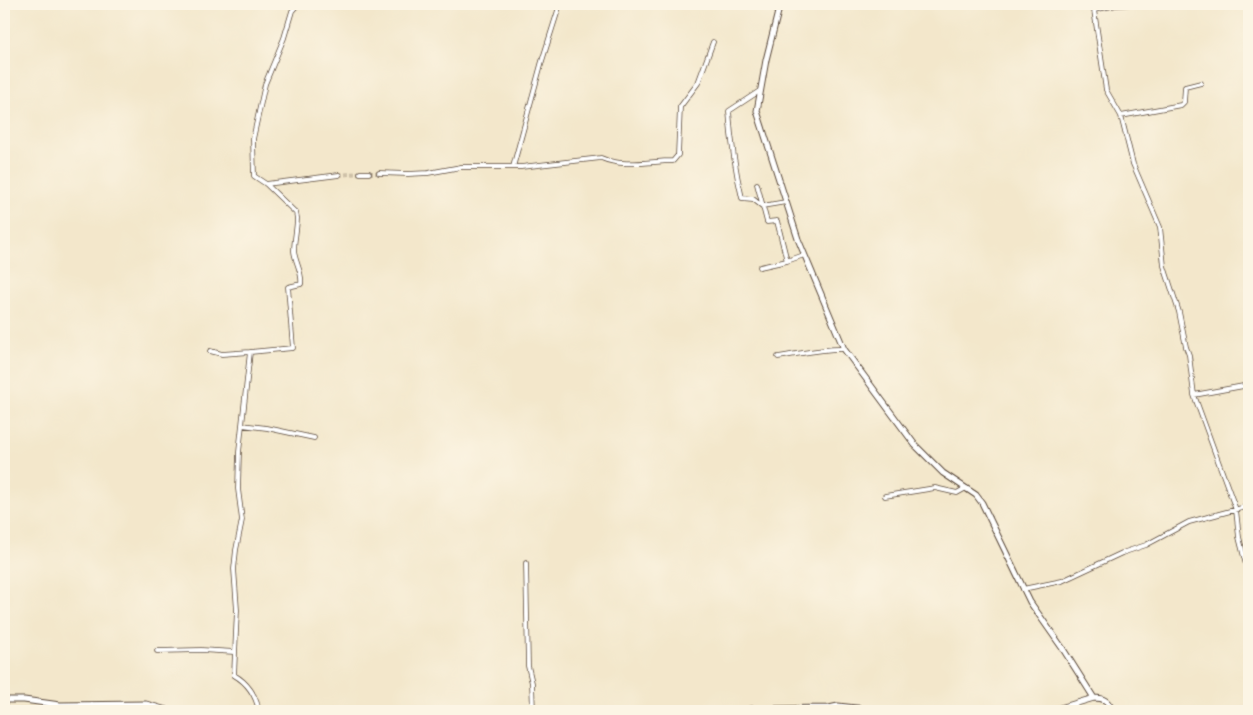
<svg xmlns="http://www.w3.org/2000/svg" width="1253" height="715" font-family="'Indie Flower',sans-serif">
  <rect width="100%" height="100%" fill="#fcf5e5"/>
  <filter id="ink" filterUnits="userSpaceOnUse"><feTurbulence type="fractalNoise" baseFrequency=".02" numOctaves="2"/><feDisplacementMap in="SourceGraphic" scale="10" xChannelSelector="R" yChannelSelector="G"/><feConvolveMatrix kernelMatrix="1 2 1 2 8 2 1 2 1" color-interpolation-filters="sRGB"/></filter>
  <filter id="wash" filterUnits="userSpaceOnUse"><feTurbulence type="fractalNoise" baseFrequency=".0096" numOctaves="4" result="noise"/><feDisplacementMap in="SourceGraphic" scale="20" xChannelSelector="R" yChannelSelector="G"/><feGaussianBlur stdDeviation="1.12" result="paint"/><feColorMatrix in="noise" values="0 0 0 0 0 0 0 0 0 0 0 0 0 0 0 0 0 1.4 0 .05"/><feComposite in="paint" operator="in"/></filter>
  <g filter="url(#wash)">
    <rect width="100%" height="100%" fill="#f3e7cb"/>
  </g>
  <g filter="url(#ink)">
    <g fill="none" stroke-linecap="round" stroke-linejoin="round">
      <path stroke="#cec1a8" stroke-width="4" stroke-dasharray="4 2" stroke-linecap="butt" d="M369,173H379
        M339,175L360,173"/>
      <defs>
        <path id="minor" d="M1063,4C1076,9 1078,0 1094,10L1106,90L1121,116L1133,164L1160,227L1164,266L1179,312L1186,347L1189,355L1194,395L1236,510L1239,537L1249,577
          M1094,10L1116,5L1134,4
          M761,90L729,111C731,141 735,169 742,198L753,199L762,206L786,202
          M1121,116L1181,105L1184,102L1185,87L1201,83
          M513,167L542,61L560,4
          M360,173H369
          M379,173L408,174L428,173L461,167H521L601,158C624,168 649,161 673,161L678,155L680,107L698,83L713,42
          M266,184L339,175
          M757,184L767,222L777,221L787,261
          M760,267L787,261L804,255
          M210,351L222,354L250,352
          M778,357C800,354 822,348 844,349
          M1194,395L1249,385
          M242,425L267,428L314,438
          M885,496L935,488L957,493L966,488
          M526,563L528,666L532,683L533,711
          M1023,589L1062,581L1122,553L1146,545L1189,522L1249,506
          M157,651L201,650L235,652
          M259,711C256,696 248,683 234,675L237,610L234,569L236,550L242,520L238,489L239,452L250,352L293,348L288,287L301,284C303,273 295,262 294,251C294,240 297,229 297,218L296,213L266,184L254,176L253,139L265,84L284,38L292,11L298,4"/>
        <path id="tertiary" d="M780,4L766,60L757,111L798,239L844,349L915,445L943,473L976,495L982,503L1030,602L1063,649L1094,698C1104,698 1109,701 1112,711
          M4,700H24L60,705L146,704L170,711
          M734,711L753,709L829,708L838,706L883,711
          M1050,711L1094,698"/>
      </defs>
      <use href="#minor" stroke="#574638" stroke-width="5.5"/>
      <use href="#tertiary" stroke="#574638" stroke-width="7"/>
      <use href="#minor" stroke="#fff" stroke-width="4"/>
      <use href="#tertiary" stroke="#fff" stroke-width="5"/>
    </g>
  </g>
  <rect width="1253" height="715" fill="none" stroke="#fcf5e5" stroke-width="20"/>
</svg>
